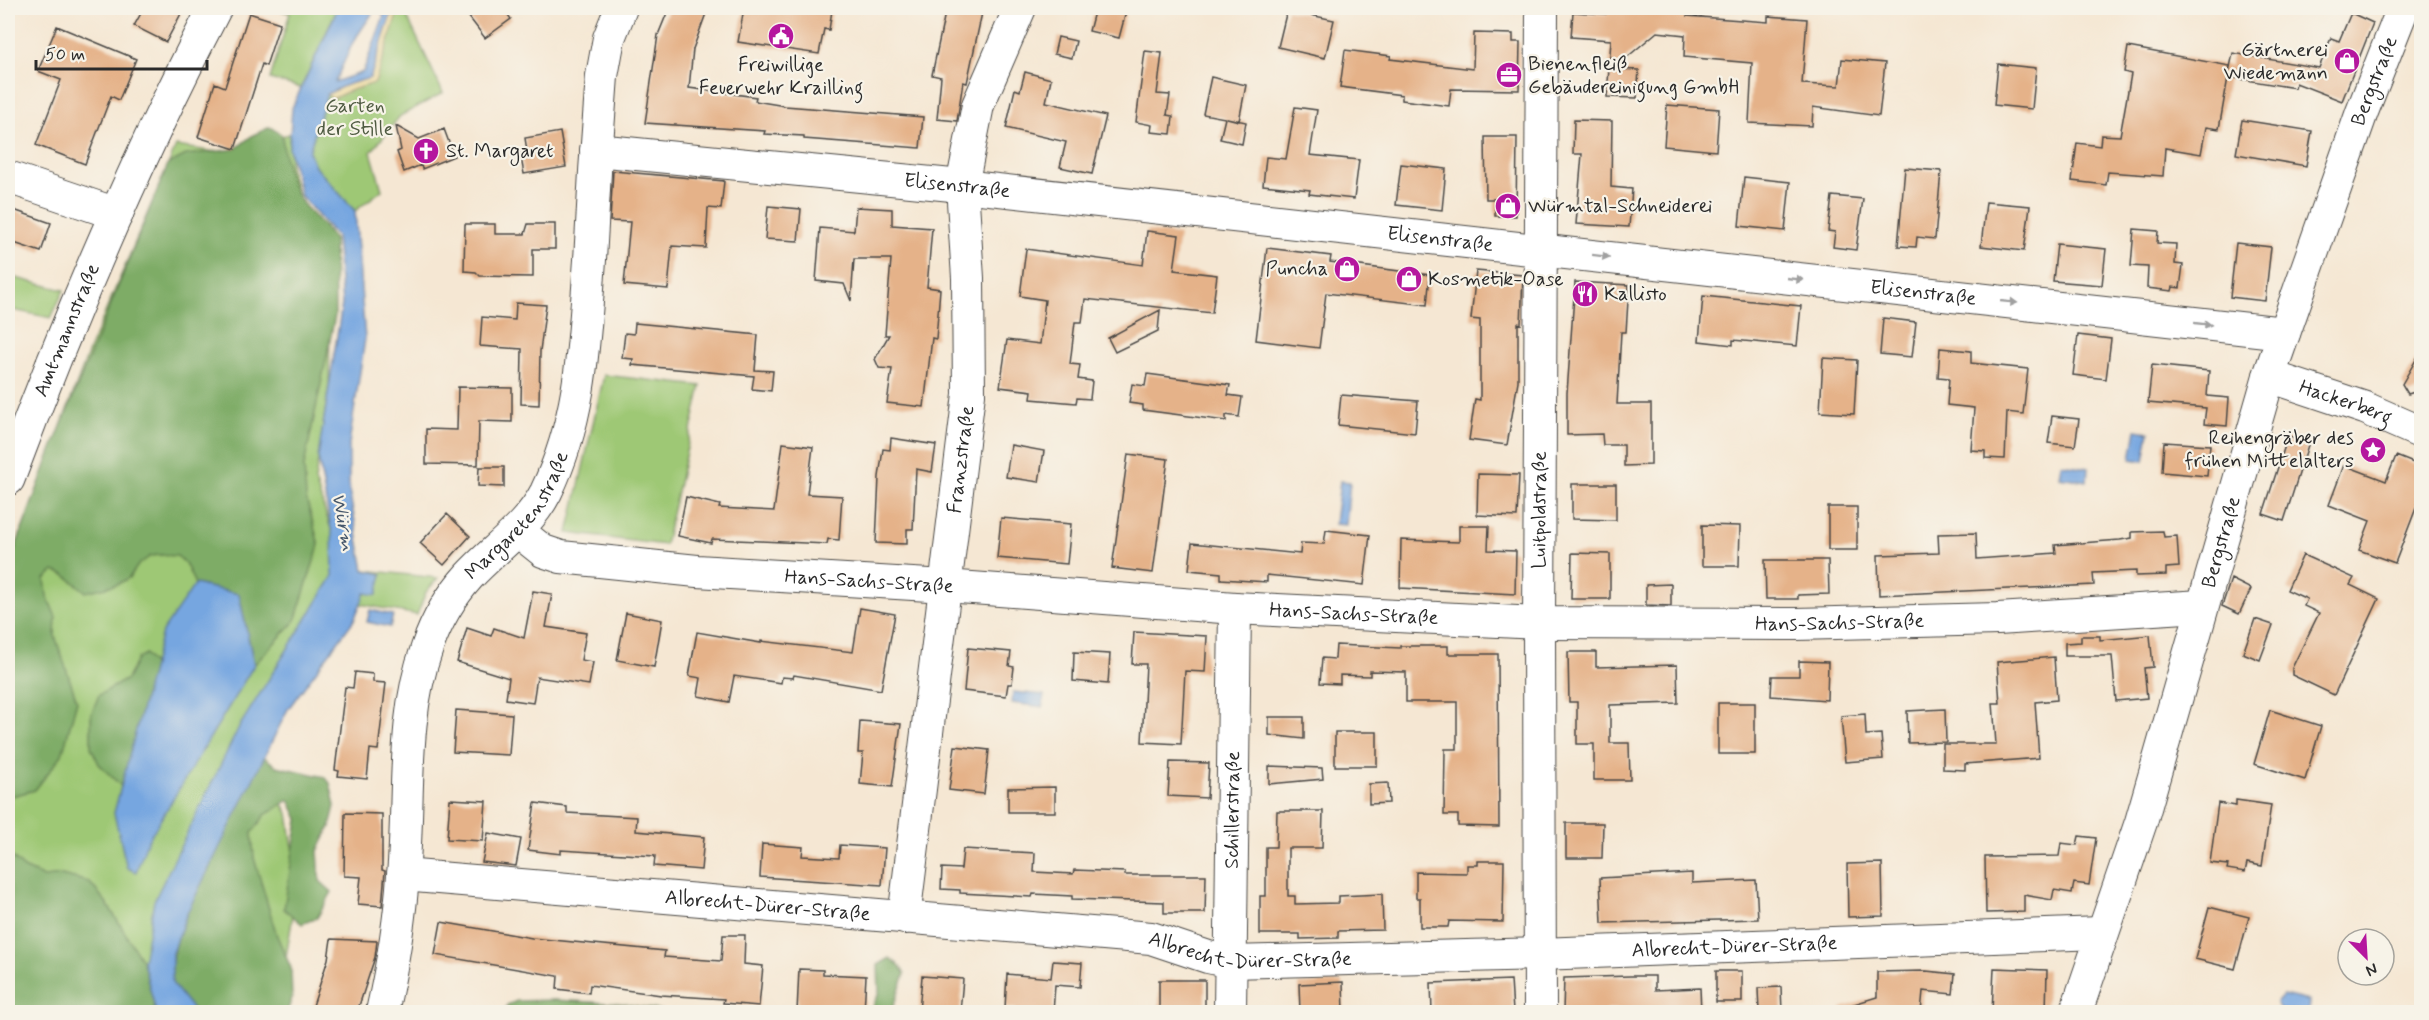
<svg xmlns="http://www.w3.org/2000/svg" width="2429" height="1020" font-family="Mynerve,sans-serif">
  <rect width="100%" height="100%" fill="#f7f3e8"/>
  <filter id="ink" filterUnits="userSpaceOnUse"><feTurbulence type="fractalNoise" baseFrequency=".0167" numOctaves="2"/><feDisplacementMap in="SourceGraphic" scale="12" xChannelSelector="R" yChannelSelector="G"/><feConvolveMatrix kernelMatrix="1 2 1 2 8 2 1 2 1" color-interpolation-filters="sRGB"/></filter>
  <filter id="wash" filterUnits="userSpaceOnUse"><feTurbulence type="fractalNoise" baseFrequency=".008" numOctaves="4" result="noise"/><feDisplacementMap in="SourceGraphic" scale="24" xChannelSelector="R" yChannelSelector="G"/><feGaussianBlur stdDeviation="1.35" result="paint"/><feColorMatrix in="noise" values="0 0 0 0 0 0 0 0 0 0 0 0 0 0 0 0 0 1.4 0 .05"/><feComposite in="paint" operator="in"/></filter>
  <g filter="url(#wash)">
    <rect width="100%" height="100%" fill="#f5e7d3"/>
    <path fill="#9ec874" stroke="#647a50" stroke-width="1.5" d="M273,8L337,9L301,88L270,79L290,13Z
      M389,8H403L443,93L400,116L371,152L382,190L355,211L315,166L309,152L327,94L346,85L370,78L392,12Z
      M289,134L290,169L301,206L331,237L329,384L315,481L342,562L248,744L288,813L298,884L277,1012H8V568L90,348L176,146L223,153Z
      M8,276L64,290L51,318L8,309Z
      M604,375L701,386L665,545L568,533Z
      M364,570L438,578L426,592L417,615L360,604Z"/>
    <path fill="#7eac66" stroke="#546c48" stroke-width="1.5" d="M270,127L282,135C285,164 289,189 309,211C318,221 327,228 334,240L335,316L304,466L306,498L319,545L295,621L254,665L239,594L195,584L185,563L177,556L160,555L151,556L139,564L129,578L118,584L86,592L65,575L54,571L45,579L47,596L56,617L55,636L77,701L62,755L35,790L8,797V568L51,451L168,164L186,155L235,149L253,135Z
      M145,654L154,665L122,787L99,764L91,747V715L99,695L127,679L138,658Z
      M263,756L276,766L325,777L330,783L335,806L330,827L318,851L320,881L332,892L317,918L302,924L284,909L298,819L289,800L265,815L252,833L254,858L277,936L291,968L292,998L287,1012H195C189,1003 177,994 172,984C158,953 244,790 263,756Z
      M8,853L24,868L44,877L62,875L89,882L106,902L143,962L156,1012H8Z
      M890,958L900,966L905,974L891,1012H870L879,993L878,965Z
      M554,1000L625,1004L668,1012H505L507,1005L517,1001Z"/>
    <path fill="#eeda9e" stroke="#8c8264" stroke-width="1.5" d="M389,8H396L398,12L375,83L349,91L332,99L327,94L346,85L370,78L392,12Z"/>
    <path fill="#76a6e0" stroke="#506886" stroke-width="1.5" d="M338,8H376L353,42L335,82L363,72L384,16L377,8H389L392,12L370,78L346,85L327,94L309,152L315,166L355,211L365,339L349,444V490L364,570L382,574L377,595L365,593L354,620L288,709L187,913L172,953V983L195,1012H156L143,962L154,901L239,727L333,576L332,534L318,457L342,304L336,236L301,196L289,149L292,108Z
      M2136,430L2149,432L2144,461L2131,459Z
      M2061,464L2088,468L2087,481L2059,477Z
      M1340,481L1350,482L1346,525L1335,524Z
      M195,584L239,594L254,665L147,842L136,872L127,868L114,813L162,632Z
      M370,610L393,615L390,627L367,622Z
      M1013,692L1044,695L1043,707L1012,703Z
      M2283,995L2309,1001L2308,1012H2281L2276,1002Z"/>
    <g id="blocks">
      <path fill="#e5b289" d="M144,8H184L166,42L134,26Z
        M462,8H503L511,19L485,38Z
        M669,8H708L693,49L689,88L756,97L755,101L785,106L923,117L920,148L804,139V136L764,134L765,131L645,123L658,35Z
        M744,8H814L832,10L829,30L824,29L819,54L738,42Z
        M946,8H983L967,83L963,82L957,121L937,119L941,77L932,75Z
        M1095,8H1127L1119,38L1089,31Z
        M1620,8H1653L1688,11L1687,16L1768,22V16L1807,19L1802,84L1839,86L1842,59L1885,63L1879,116L1813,107L1812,126L1749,123L1752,63L1684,57L1685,35L1657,32L1613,69L1639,70L1637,98L1607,97L1611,40L1571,37L1573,12L1606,14L1610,10Z
        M1287,10L1334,20L1325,58L1278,47Z
        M249,13L280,23L266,66L262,64L235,149L198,137L215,83L225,87Z
        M2351,13L2373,23L2342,101L2296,83L2295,88L2228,77L2233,53L2319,68L2331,38L2339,41Z
        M57,26L136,59L119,100L111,96L85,164L36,145L61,80L38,71Z
        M1474,33L1513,34V42H1520L1519,90L1451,89L1449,106L1402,100V95L1340,87L1345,50L1391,56L1390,59L1473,69Z
        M1058,37L1076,41L1072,58L1054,54Z
        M2128,47L2230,66L2219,129L2206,127L2201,154L2165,148L2163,176L2108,172L2106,185L2072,181L2077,143L2100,146L2101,135L2120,136L2131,74L2124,72Z
        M1145,51L1162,53L1157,94L1170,95L1167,115L1173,116L1171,134L1151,132L1152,125L1136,122Z
        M1998,64L2036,68L2032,109L1994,105Z
        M1025,72L1051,79L1046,102L1106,116L1092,174L1060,167L1066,142L1006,128L1015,89L1020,91Z
        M1211,77L1246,85L1239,121L1227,118L1246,122L1242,144L1220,139L1225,118L1203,114Z
        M1667,105L1719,109L1716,151L1664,146Z
        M1295,107L1317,110L1310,155L1359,160L1354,199L1309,194L1310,190L1263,185L1266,157L1286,159Z
        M1574,120L1612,121L1611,187L1632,189L1629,227L1576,224L1582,154H1573Z
        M2242,120L2312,131L2306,166L2236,154Z
        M396,126L419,139L444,129L454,156L422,169L421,165L404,172L397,152L401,150Z
        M560,132L566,167L524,174L520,152L527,151L525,138Z
        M1485,137H1517L1516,216H1495V199H1486Z
        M1401,164L1446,169L1442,210L1396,205Z
        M1905,168L1941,171L1935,239L1917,237L1916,247L1898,246Z
        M613,171L724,181L721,209L708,208L706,248L672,246L668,289L624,285L630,222L610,221Z
        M1744,177L1790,182L1785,231L1739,226Z
        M1832,196L1863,199L1856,250L1833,247L1835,232L1828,231Z
        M1986,202L2030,206L2024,251L1981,246Z
        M768,206L801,209L798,241L765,239Z
        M856,207L892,209V225L932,228L927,287L940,289L936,339L932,338L924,407L887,403L892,369L879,368L875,359L889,335H885L891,259H854L851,301L844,284L816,281L820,228L854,231Z
        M8,208L51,223L41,252L8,241Z
        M465,224H495V234H525L528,224H555V249H533V277L480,276L476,272L464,271Z
        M2134,229L2158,231L2157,243L2176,244L2175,264L2183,265L2180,288L2173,287L2172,291L2147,288L2148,267L2131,266Z
        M1147,231L1179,235L1174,270L1217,275L1212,313L1085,299L1082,322H1075L1070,364L1080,365L1078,379L1092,381L1090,399L1077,398L1076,403L1031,399L1032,391L1000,387L1007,340L1040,344L1045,300L1020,296L1026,249L1143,265Z
        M2236,243L2271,247L2265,301L2230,297Z
        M2057,244L2106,249L2102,285L2053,281Z
        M1267,248L1331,256L1330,262L1430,275L1427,305L1326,293L1319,348L1256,340Z
        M1476,271L1523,275L1521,324L1518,323V381L1507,445L1469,440L1475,399L1480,400V320L1471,319Z
        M1575,282L1629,285L1626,332H1621L1617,404H1651V465L1624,466V445H1603L1602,434L1567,435V393Z
        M1703,296L1801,306L1797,346L1733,340V345L1699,341Z
        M516,303L546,305L540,351L539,405L521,404L522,349L480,346L482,317L515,320Z
        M1160,310L1158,331L1115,352L1108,338Z
        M1883,318L1916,322L1912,357L1880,354Z
        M635,323L758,335L755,370L773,371L771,391L752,389L754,376L632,365L633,359L622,358L625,333L634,334Z
        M2078,335L2111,339L2106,379L2073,375Z
        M1940,348L1971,351V363L2028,369L2023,414L2007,412L2005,459L1985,458V451L1971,450L1974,408L1947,405L1949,378L1938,377Z
        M2421,351V390L2408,394L2402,384Z
        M1823,358L1857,360L1854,414L1820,412Z
        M2152,365L2209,371L2207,396L2229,398L2227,426L2204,424L2206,408L2148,403Z
        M1147,374L1230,385L1228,395L1242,397L1239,417L1226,415V421L1143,410V405L1129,403L1132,384L1145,386Z
        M458,387L512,388V422L479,421L478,465L426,464V429L457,430Z
        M1341,395L1418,401L1415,433L1338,425Z
        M2052,416L2079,419L2075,446L2048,443Z
        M2288,436L2309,442L2284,521L2263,514Z
        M891,438L936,445L932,472L916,469L913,529H907V544L876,543L879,477L883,449L890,450Z
        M2164,442L2210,445L2207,476L2162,472Z
        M783,443L813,447L807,494L842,496L839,540L828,539L827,544L712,539L711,543L678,536L686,497L720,505L719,508L774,511Z
        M1011,445L1044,451L1039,482L1006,477Z
        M1128,454L1168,459L1153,573L1112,568Z
        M2396,456L2421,466V495L2395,563L2359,550L2370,521L2329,505L2344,465L2386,481Z
        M479,467H504V487L478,486Z
        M1478,474L1519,475L1517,517L1477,515Z
        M1572,484H1616V520L1572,519Z
        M1828,507H1857V550H1828Z
        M447,514L470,536L444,565L420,543Z
        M1001,518L1071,524L1067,564L997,558Z
        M1702,525L1740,526L1739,566H1702Z
        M1459,526H1489L1488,550L1516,551L1515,594L1400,588L1401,540L1459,542Z
        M1326,530L1370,535L1364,585L1267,575V582L1221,579V573L1189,570L1192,543L1300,554L1301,543L1324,544Z
        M2163,531L2164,537L2177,536L2179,567L2166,568V575L2136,576V571L2093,573L2094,585L1879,595L1878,555L1939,553L1938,534L1976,533L1977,559L2056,553L2055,545L2120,540L2132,538V532Z
        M1572,553L1610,554V599H1571Z
        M2303,555L2354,578L2350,585L2379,599L2334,695L2292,675V668L2319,613L2304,606L2307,599L2287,590Z
        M1765,560H1828L1829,594L1798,595V599H1766Z
        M2231,579L2251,589L2239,614L2222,606Z
        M1671,584V606L1646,605V585Z
        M533,591L552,594L546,627L586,633L581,660L593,662L589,685L537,677L533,703L506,699L509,678L457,662L467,628L491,636L494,628L524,638Z
        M860,608L895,614L881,690L794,675L793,678L782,677L781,683L734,676L729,702L698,696L701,678L689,676L697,632L761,643V641L853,652Z
        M626,613L662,620L654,667L617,660Z
        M2255,619L2273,625L2260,660L2243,653Z
        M1134,632L1207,636L1205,672L1185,671L1181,744L1142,742L1146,664H1132Z
        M2150,635L2153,667L2144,668L2147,698L2116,701L2112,656H2065V643L2081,642V636H2100V640Z
        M1336,645L1400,648V646H1448V654H1498L1499,827L1458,826V815H1444L1445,749H1457V702H1406V672L1370,671V676L1340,675V684L1320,683L1322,658L1335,659Z
        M968,648L1011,652L1009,666L1014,667L1012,684H1008L1006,696L964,691Z
        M1074,652L1110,654L1108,684L1073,681Z
        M1568,652H1596V667L1677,665L1678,703L1610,705V743H1629L1630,780H1594V744H1577V702H1569Z
        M2054,657L2057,700L2035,702L2039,758L1965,764V770L1943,769V744H1996L1993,703H2000L1997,662Z
        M1799,661L1828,662L1827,700L1771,696L1772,676H1799Z
        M355,672L373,674V682L386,683L378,750L370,749L367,779L338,776L339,771L335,770L345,687L353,688Z
        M1718,703H1755V754H1718Z
        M1945,709L1946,742L1908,743L1907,711Z
        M456,710L512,714L509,755L453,752Z
        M2270,710L2321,726L2305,780L2254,764Z
        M1865,714L1866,735L1881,734L1883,759L1845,762L1841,716Z
        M1269,717H1304V739L1269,735Z
        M860,721L901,724L892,787L860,784L863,753H858Z
        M1335,732H1377V766H1335Z
        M955,746L989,750L984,794L949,790Z
        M1170,762L1209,763L1207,798L1168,796Z
        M1269,766L1322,768L1323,779L1269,784Z
        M1388,783L1389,803L1369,804V784Z
        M1055,787V812H1008V788Z
        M450,799L486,801L483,841L447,839Z
        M2236,800L2271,805L2262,866L2247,863L2245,872L2227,869L2228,865L2210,863L2218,803L2236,806Z
        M535,803L567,807V813L637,817L636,831L704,837L701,870L654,866L655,856L561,850V854L528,850Z
        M1277,811H1323L1322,848H1288V896H1295V904L1339,903V896L1382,894L1383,930L1338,931V938L1300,939V934H1260V896H1266V847H1276Z
        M345,813L382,814V870L385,871L382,906L358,904L361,877L344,876Z
        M1566,823H1603L1602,858H1566Z
        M488,833L521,839L516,866L482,862Z
        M2079,836L2096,838L2089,885L2074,883L2072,893L2054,890L2052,900L2024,895V912L1986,913L1985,857L2059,856L2061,843L2077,845Z
        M762,844L803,847L802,856L839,858L840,845L885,848L882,885L760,877Z
        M963,849L1035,853L1034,872L1073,874L1074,870L1125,872V875H1206L1205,913H1164V902L1072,899V896L1033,894L1032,897L960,893V890L941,889L942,868L961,869Z
        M1478,861H1504L1503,922L1449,921L1448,927H1420V898H1416V872L1467,873V865H1478Z
        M1882,863L1883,916L1848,917L1847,864Z
        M1692,873V883L1756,880L1758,919L1602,923L1600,878Z
        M2209,907L2249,917L2235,969L2195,959Z
        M441,922L532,938L665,951L664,957L721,961L723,935H745L744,964L763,966L759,1006L723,1003L724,999L661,995L590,985L589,993L557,989L558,976L435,955Z
        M331,939L377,941L375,957L357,1012H311L328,959Z
        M1053,961L1082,963L1080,987L1055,985L1053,1012H1016V1009L1005,1008L1007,974L1051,978Z
        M1994,968L2047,970L2046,1012H1992Z
        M799,969L823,970V974L866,976L864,1012L821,1010V1012H797Z
        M1716,971H1742V1002H1716Z
        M1926,971L1955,974L1953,994L1923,991L1921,1012H1842L1841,1008L1877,997V972Z
        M922,976L963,979L960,1012H919Z
        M1630,976H1655V990L1700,988L1701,1012H1640L1638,1009H1606V1012H1563L1564,978Z
        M1159,980H1205V1012H1159Z
        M1511,980L1513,1012H1432L1431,983Z
        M1343,982L1344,1012H1300L1299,984Z
        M1781,987L1782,1012H1759L1758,988Z"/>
    </g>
  </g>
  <g filter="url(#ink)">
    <use href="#blocks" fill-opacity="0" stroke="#494744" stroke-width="1.5"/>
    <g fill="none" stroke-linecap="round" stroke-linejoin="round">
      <defs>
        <g id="minor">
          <path id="s1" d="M596,150L962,186L2284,333"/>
          <path d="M8,177L117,214"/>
          <path id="s2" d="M2269,376L2365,408L2422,433"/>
          <path id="s3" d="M518,531L543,551L561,557L697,571L946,586L1235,608L1539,623L1796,624L1998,619L2201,606"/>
          <path id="s4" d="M403,875L1151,938L1208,957L1231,962L1539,954L2101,933"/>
          <path id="s5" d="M904,918L969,394L968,278L962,186L978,105L1020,8"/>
          <path id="s6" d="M382,1012C392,967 400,921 403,875C410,800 401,720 427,648C436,622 450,597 469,576C495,548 528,527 546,492C582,418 584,341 590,260C593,198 597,137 602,76L609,38L621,8"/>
          <path id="s7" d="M1230,1012L1235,608"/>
          <path id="s8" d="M1540,1012L1539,623L1542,8"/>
          <path id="s9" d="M2076,1012L2141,822L2269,376L2362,112L2403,8"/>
        </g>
        <g id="major">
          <path id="s10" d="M8,479C68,319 136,160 215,8"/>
        </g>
      </defs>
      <use href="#minor" stroke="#494744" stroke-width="34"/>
      <use href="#major" stroke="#494744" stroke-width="35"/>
      <use href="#minor" stroke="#fff" stroke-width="32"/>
      <use href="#major" stroke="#fff" stroke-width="33"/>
    </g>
    <defs><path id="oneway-solid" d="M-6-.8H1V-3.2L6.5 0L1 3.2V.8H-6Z" transform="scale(1.5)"/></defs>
    <g fill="#a0a0a0">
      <use href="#oneway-solid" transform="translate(1601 256) rotate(7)"/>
      <use href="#oneway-solid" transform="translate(1795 279) rotate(6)"/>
      <use href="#oneway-solid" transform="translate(2009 302) rotate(6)"/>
      <use href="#oneway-solid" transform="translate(2203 324) rotate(6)"/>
    </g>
  </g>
  <defs>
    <symbol id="civic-disc" viewBox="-11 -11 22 22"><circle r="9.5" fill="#b5179e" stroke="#f7f3e8"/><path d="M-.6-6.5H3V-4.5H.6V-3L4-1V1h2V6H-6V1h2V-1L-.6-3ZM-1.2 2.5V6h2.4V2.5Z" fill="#fff"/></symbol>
    <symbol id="shop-disc" viewBox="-11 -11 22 22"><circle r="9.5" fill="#b5179e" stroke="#f7f3e8"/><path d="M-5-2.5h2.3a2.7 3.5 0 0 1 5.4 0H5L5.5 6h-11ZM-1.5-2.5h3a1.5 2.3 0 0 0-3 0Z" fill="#fff"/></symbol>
    <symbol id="office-disc" viewBox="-11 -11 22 22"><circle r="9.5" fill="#b5179e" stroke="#f7f3e8"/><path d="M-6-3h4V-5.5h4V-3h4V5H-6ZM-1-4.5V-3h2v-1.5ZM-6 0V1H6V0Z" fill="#fff"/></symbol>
    <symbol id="church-disc" viewBox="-11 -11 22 22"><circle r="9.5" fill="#b5179e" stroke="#f7f3e8"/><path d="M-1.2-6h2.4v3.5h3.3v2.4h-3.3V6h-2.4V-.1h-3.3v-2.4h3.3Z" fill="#fff"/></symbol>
    <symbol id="restaurant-disc" viewBox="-11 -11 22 22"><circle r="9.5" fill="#b5179e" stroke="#f7f3e8"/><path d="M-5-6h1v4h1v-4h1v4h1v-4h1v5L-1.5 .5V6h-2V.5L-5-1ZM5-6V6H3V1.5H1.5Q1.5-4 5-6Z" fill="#fff"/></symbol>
    <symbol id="sight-disc" viewBox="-11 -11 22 22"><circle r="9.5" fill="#b5179e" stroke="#f7f3e8"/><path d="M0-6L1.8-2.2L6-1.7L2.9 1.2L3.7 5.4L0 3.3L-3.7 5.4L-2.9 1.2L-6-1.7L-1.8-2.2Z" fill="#fff"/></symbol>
  </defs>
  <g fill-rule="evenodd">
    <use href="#civic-disc" x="766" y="21" width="30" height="30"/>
    <use href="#shop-disc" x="2332" y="46" width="30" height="30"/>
    <use href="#office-disc" x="1494" y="60" width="30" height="30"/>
    <use href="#church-disc" x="411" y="136" width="30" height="30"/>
    <use href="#shop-disc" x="1493" y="191" width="30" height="30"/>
    <use href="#shop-disc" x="1332" y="254" width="30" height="30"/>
    <use href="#shop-disc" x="1394" y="264" width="30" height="30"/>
    <use href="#restaurant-disc" x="1570" y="279" width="30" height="30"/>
    <use href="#sight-disc" x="2358" y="435" width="30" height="30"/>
  </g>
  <g text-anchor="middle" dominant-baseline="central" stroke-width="4.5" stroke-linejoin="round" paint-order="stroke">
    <g font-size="20" fill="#2b2b2b" stroke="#f7f3e8" text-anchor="start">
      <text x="2328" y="50" text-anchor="end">Gärtnerei<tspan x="2328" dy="23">Wiedemann</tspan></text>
      <text x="1528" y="64">Bienenfleiß<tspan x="1528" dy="23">Gebäudereinigung GmbH</tspan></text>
      <text x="781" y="65" text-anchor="middle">Freiwillige<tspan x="781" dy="23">Feuerwehr Krailling</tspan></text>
      <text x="446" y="151">St. Margaret</text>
      <text x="1528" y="206">Würmtal-Schneiderei</text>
      <text x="1328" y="269" text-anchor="end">Puncha</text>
      <text x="1428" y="279">Kosmetik-Oase</text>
      <text x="1604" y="294">Kallisto</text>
      <text x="2354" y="438" text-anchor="end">Reihengräber des<tspan x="2354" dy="23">frühen Mittelalters</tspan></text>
    </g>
    <g font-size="20" fill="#2b2b2b" stroke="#f7f3e8">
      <text stroke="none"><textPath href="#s9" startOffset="978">Bergstraße</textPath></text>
      <text stroke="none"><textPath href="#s1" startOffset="363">Elisenstraße</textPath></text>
      <text stroke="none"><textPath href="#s1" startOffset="849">Elisenstraße</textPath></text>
      <text stroke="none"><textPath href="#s1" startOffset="1335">Elisenstraße</textPath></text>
      <text stroke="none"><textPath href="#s10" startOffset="160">Amtmannstraße</textPath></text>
      <text stroke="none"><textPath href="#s2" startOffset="81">Hackerberg</textPath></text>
      <text stroke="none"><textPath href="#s5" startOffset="462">Franzstraße</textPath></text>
      <text stroke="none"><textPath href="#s8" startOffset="502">Luitpoldstraße</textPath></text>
      <text stroke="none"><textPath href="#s6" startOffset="530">Margaretenstraße</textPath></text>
      <text stroke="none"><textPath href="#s9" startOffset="492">Bergstraße</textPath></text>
      <text stroke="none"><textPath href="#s3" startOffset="360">Hans-Sachs-Straße</textPath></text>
      <text stroke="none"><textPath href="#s3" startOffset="846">Hans-Sachs-Straße</textPath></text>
      <text stroke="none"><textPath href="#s3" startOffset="1332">Hans-Sachs-Straße</textPath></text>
      <text stroke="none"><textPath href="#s7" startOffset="202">Schillerstraße</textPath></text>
      <text stroke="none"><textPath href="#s4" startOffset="366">Albrecht-Dürer-Straße</textPath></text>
      <text stroke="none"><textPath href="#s4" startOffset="1338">Albrecht-Dürer-Straße</textPath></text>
      <text stroke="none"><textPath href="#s4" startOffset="852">Albrecht-Dürer-Straße</textPath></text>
    </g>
    <g font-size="20" fill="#4e5a41" stroke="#f7f3e8">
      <text x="355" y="106">Garten<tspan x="355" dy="23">der Stille</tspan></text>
    </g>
    <g font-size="21" font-style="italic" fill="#45566a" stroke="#f7f3e8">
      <text transform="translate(343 522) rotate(80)">Würm</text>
    </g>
  </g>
  <rect width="2429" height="1020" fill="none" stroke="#f7f3e8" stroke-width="30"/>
  <g transform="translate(2366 957) rotate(156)"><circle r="28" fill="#f7f3e8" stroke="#a5a39c" stroke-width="1.5"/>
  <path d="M0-4.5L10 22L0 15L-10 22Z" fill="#b5179e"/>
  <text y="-9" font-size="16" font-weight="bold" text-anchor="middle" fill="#2b2b2b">N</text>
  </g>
  <path d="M36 60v9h171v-9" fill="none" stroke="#2b2b2b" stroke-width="3"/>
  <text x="45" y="60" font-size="18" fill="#2b2b2b" stroke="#f7f3e8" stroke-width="4.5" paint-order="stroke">50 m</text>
</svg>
